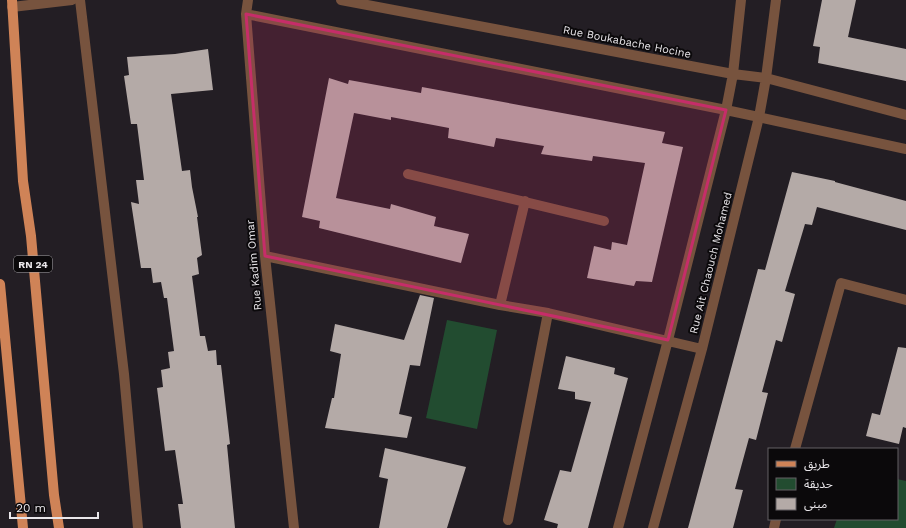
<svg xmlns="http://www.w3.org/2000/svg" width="906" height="528" font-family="'Work Sans','Noto Sans Arabic',sans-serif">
  <rect width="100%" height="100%" fill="#231e24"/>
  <path fill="#224c30" d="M447,320L497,330L477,429L426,418Z
    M897,479L906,481V528H834L837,519H897Z"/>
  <path fill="#b4aaa7" d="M822,0H856L848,37L906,49V81L818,63L820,47L813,46Z
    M208,49L213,90L171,94L182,171L190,170L192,187L198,217H197L202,255L197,258L199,274L192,276L200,336H205L208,351L216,350L217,365H221L230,444L227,445L235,528H181L178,504H183L175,450L165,451L157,388L163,387L161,370L170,368L168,352L174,351L167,298H164L161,282L153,283L151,268H141L131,202L139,204L136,180H144L137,124H131L124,76L129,75L127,57L175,54Z
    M329,78L348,84L349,80L421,93L422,87L665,132L662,143L683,147L652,282L636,281L634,286L587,278L594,246L611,250L612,242L627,245L645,163L593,156L592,161L541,154L544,146L496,138L494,147L448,138L449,128L391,117V120L354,113L336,198L390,209L391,204L436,217L434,226L469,234L461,263L319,228L320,221L302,217Z
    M792,172L835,181V182L906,201V230L817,207L812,225L805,224L785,291L795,294L782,342L776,340L762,392L768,393L756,440L749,438L735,489L743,490L733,528H688L758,269L765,270Z
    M420,295L434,298L420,366L410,365L399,414L412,417L407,438L325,428L332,398H334L341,354L330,351L335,324L404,340Z
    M898,347L906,348V428L903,427L899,444L866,436L872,413L880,415Z
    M566,356L615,368L614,374L628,378L588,528H557L558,524L544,520L560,470L571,472L591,402L575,399V392L558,389Z
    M385,448L466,467L447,528H379L388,479L379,477Z"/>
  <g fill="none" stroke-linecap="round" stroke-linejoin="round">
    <path stroke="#77533e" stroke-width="10" d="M80,0L124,374L138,528
      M248,0L246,14L265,256L294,528
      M341,0L733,74L766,78L906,115
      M12,7L72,0
      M246,14L726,110L906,149
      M408,174L604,221
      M265,256L500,305L548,313L702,349
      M500,305L525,201
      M795,449L841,283L906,300
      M508,520L548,313
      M618,528L668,340L726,110L733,74L741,0
      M653,528L702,349L759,117L766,78L776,0
      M774,528L776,519"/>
    <path stroke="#cf8357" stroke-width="10" d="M12,0L23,181L31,236L54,495L59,528
      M0,284L23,528"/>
  </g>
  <path fill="#c62d69" fill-opacity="0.2" stroke="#c62d69" stroke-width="3" stroke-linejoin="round" d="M246,14L726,110L668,340L265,256Z"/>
  <g text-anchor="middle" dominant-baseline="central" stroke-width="4" stroke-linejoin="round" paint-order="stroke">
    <rect fill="#0b090b" stroke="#a6a4a7" stroke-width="1" x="14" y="256" width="38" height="16" rx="3"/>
    <g font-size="10" font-weight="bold" fill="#e9e6ea">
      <text x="33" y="264">RN 24</text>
    </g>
    <g font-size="11" fill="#e9e6ea" stroke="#0b090b">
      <text transform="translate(627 42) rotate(11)">Rue Boukabache Hocine</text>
      <text transform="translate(711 263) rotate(-76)">Rue Ait Chaouch Mohamed</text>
      <text transform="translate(254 265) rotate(-95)">Rue Kadim Omar</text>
    </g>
  </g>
  <rect x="768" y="448" width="130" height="72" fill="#0b090b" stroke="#646164"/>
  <rect x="776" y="461" width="20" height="6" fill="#cf8357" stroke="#646164"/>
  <text x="804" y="468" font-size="12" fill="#e9e6ea">طريق</text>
  <rect x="776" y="478" width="20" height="12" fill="#224c30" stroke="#646164"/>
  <text x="804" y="488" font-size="12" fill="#e9e6ea">حديقة</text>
  <rect x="776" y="498" width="20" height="12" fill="#b4aaa7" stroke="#646164"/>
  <text x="804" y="508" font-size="12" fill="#e9e6ea">مبنى</text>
  <path d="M10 512v6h88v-6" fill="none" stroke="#e9e6ea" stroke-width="2"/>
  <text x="16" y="512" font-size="12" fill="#e9e6ea" stroke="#0b090b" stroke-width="3" paint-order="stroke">20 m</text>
</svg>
